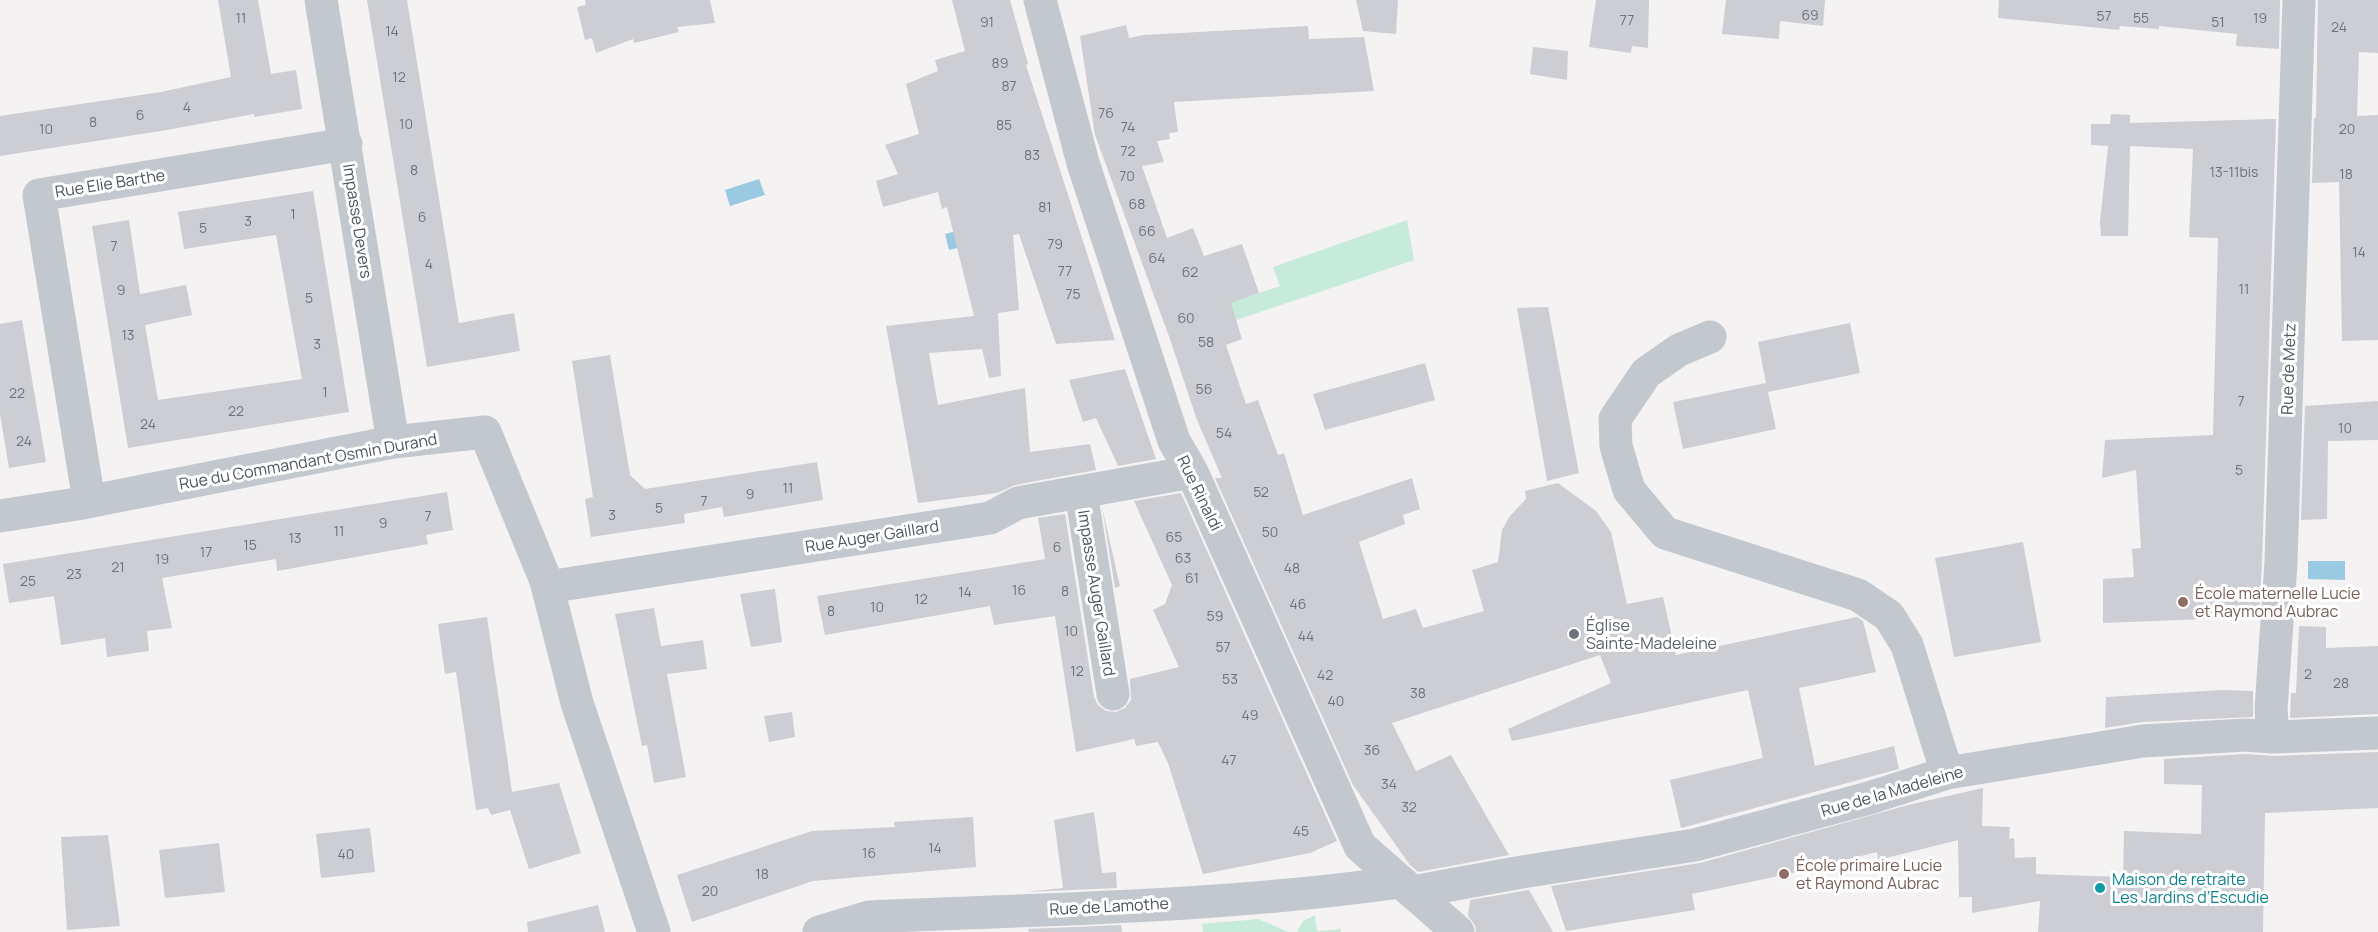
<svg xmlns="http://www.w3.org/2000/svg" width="2378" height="932" font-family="Manrope,sans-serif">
  <rect width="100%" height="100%" fill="#f4f2f2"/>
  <path fill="#c7ebda" d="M1407,220L1414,260L1216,327L1235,280L1242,299L1280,286L1273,267Z
    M1315,915L1317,931L1341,929V932H1297L1303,921Z
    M1258,919L1289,932H1203L1202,924Z"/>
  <path fill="#9acae2" d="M759,179L765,195L730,206L725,190Z
    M977,226L981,242L949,250L945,234Z
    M2308,561H2345V580L2308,579Z"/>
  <path fill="#cdced4" d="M218,0H258L271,74L296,70L302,109L254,117V114L167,130L0,156V116L161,92L231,77Z
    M367,0H407L459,323L514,313L520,351L427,367Z
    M585,0H710L715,23L677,27L679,32L634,43L633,39L596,53L592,38L585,40L577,7L586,5Z
    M952,0H1010L1028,64L1026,65L1115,340L1056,344L1019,234L1013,235L1019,310L998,313L1001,376L989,378L982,349L929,353L938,405L1025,388L1030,452L1090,444L1096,470L1015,485L997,493L918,503L886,326L974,316L947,207L942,209L938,192L883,207L876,181L898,174L885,145L919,134L906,84L938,71L935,60L965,51Z
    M1356,0H1398L1396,34L1363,31Z
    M1596,0H1649L1648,48L1632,46L1631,53L1589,47Z
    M1726,0H1825L1823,26L1780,21L1779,39L1722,34Z
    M1999,0H2280L2279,49L2236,46L2237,34L2159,26V29L2120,26L2119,30L1998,18Z
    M2318,0H2378V53L2359,52L2357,116L2378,115V340L2342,341L2339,182L2312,183L2314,118H2316Z
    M1126,25L1129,38L1143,35L1308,26L1309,39L1364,37L1374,91L1174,102L1178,132L1169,133L1170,139L1157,141L1164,162L1142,166L1167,238L1193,228L1204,256L1242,244L1259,293L1231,303L1242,339L1226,345L1246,404L1258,400L1278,455L1284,453L1303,515L1412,478L1420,509L1403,515L1405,524L1359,542L1383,619L1416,609L1423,628L1484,611L1472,570L1498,562L1502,530L1510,516L1526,499L1525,491L1558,483L1596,511L1611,532L1627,604L1663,597L1676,655L1857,617L1863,621L1876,672L1799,688L1815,766L1894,746L1899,769L1681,828L1670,780L1763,758L1748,690L1512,741L1508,729L1611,683L1600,655L1392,723L1416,771L1451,755L1509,855L1418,872L1410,865L1353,785L1215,478H1222L1197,420L1171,342L1095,135L1080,36Z
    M1533,47L1568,51L1567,80L1530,74Z
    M2111,114L2130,115V123L2276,119L2262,562L2259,617L2103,623V579L2134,577L2132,549L2141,548L2136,470L2102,478L2105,440L2213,435L2218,238L2189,237L2193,149L2130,146L2128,236H2101L2100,222L2108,146L2091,145V124H2110Z
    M313,191L349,412L128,448L92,226L129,220L140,294L186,285L192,315L145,325L158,400L302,379L276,235L184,249L178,212Z
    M1548,307L1579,473L1547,481L1517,308Z
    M22,320L46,462L9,468L0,414V324Z
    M1850,323L1860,373L1768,392L1776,429L1683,449L1673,402L1766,383L1758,342Z
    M610,355L630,475L645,489L817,462L823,500L724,517L722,507L684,514L685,523L591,537L585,499L593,497L572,361Z
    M1425,363L1435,400L1325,430L1313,394Z
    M1125,369L1156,459L1118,466L1096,418L1083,422L1069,380Z
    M2378,401V440L2328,441L2327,519L2301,520L2305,406Z
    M447,492L453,530L426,535L428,544L277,571L276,559L162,578L172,628L147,631L149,651L107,657L105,638L61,645L54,596L9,603L3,564Z
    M1181,493L1337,841L1310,853L1203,874L1168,763L1158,742L1136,746L1134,739L1076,752L1055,616L994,625L990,606L825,635L817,596L1045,559L1038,518L1065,514L1094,697L1098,705L1106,711L1116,712L1125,708L1131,700L1130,679L1179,667L1153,610L1165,604L1172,585L1134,501Z
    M1102,507L1120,586L1115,588Z
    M2023,542L2041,642L1954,657L1935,558Z
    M775,589L782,642L751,647L740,594Z
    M654,608L661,646L703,640L707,669L667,674L686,777L654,783L647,745L642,746L615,614Z
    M487,617L512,792L559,783L581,853L529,869L510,810L491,815L488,808L476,810L456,672L445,674L438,624Z
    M2299,626L2326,627V648L2378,646V714L2290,718L2291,693H2296Z
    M2222,690L2253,691V717L2142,722L2105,728L2106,697Z
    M792,712L795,737L769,742L764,716Z
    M2378,752V808L2265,813L2263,932H2038L2040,901L1972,913V897H1959L1958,840L1878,860L1877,852L1793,873L1692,894L1695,910L1566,931L1551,886L1700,863L1908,805L1983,788L1982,826L2010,827L2009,839L2014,838L2015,858L2036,857V874L2123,877L2124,831L2201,834L2202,785L2164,784V759L2245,754L2274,756Z
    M1094,812L1102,873L1116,872L1117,888L1026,892L1063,888L1054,820Z
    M973,817L976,867L813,881L692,922L677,875L812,831L895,827L894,822Z
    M370,828L375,872L321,878L316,834Z
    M108,835L120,926L67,930L61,837Z
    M219,843L225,892L165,898L159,850Z
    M1529,890L1553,932H1476L1475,925L1468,916L1470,900Z
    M598,905L605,932H528L527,922Z
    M1121,925L1122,932H1029L1028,929Z"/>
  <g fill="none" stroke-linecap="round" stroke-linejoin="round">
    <path stroke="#c2c8ce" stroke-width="33" d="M321,0L393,442
      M1040,0L1083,163L1174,441L1192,472L1360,846L1458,932
      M1710,337L1679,350L1646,373L1615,419L1616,446L1629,490L1665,533L1858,595L1889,616L1907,645L1947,773
      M1081,492L1113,694
      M89,501L39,195L346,144
      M0,516L77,504L393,442L485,432L546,581L577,703L654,932
      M548,587L990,518L1018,503L1192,472
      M2273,737L2271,709L2281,563L2299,0
      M1412,892L1522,872L1695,845L1869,798L1947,773L2143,741L2245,735L2273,737L2378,733
      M819,932L869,917C1046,909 1224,907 1400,882"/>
  </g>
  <g fill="#8d6e63" stroke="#fff" stroke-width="2">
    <circle cx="2183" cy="602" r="6"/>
    <circle cx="1784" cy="874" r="6"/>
  </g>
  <circle fill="#6b7280" stroke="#fff" stroke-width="2" cx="1574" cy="634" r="6"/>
  <circle fill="#0f9aa8" stroke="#fff" stroke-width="2" cx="2100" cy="888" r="6"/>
  <g text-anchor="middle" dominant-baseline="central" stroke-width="6" stroke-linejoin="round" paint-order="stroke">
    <g font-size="14" fill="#6c727b">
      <text x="1810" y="14">69</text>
      <text x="2104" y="15">57</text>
      <text x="241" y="17">11</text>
      <text x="2141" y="17">55</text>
      <text x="2260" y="17">19</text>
      <text x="1627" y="19">77</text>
      <text x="987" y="21">91</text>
      <text x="2218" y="21">51</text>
      <text x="2339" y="26">24</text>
      <text x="392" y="30">14</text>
      <text x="1000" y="62">89</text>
      <text x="399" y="76">12</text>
      <text x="1009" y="85">87</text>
      <text x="187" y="106">4</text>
      <text x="1106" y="112">76</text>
      <text x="140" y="114">6</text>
      <text x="93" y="121">8</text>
      <text x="406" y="123">10</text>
      <text x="1004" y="124">85</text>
      <text x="1128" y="126">74</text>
      <text x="46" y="128">10</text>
      <text x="2347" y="128">20</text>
      <text x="1128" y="150">72</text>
      <text x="1032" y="154">83</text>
      <text x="414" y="169">8</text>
      <text x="2234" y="171">13-11bis</text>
      <text x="2346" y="173">18</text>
      <text x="1127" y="175">70</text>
      <text x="1137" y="203">68</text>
      <text x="1045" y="206">81</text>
      <text x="293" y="213">1</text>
      <text x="422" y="216">6</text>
      <text x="248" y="220">3</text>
      <text x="203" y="227">5</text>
      <text x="1147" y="230">66</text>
      <text x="1055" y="243">79</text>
      <text x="114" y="245">7</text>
      <text x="2359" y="251">14</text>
      <text x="1157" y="257">64</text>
      <text x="429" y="263">4</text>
      <text x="1065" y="270">77</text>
      <text x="1190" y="271">62</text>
      <text x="2244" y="288">11</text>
      <text x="121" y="289">9</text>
      <text x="1073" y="293">75</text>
      <text x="309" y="297">5</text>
      <text x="1186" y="317">60</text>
      <text x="128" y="334">13</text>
      <text x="1206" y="341">58</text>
      <text x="317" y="343">3</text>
      <text x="1204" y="388">56</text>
      <text x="325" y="391">1</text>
      <text x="17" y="392">22</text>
      <text x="2241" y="400">7</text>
      <text x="236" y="410">22</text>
      <text x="148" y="423">24</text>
      <text x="2345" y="427">10</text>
      <text x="1224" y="432">54</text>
      <text x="24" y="440">24</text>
      <text x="2239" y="469">5</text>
      <text x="788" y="487">11</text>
      <text x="1261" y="491">52</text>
      <text x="750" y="493">9</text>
      <text x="704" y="500">7</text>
      <text x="659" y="507">5</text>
      <text x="612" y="514">3</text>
      <text x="428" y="515">7</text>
      <text x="383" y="522">9</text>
      <text x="339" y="530">11</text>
      <text x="1270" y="531">50</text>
      <text x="1174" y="536">65</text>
      <text x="295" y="537">13</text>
      <text x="250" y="544">15</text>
      <text x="1057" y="546">6</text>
      <text x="206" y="551">17</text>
      <text x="1183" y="557">63</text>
      <text x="162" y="558">19</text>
      <text x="118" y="566">21</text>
      <text x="1292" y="567">48</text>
      <text x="74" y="573">23</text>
      <text x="1192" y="577">61</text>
      <text x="28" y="580">25</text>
      <text x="1019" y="589">16</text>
      <text x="1065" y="590">8</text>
      <text x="965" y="591">14</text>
      <text x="921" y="598">12</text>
      <text x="1298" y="603">46</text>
      <text x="877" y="606">10</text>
      <text x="831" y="610">8</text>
      <text x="1215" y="615">59</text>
      <text x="1071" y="630">10</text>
      <text x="1306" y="635">44</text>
      <text x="1223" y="646">57</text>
      <text x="1077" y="670">12</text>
      <text x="2308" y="673">2</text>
      <text x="1325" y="674">42</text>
      <text x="1230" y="678">53</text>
      <text x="2341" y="682">28</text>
      <text x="1418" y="692">38</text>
      <text x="1336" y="700">40</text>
      <text x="1250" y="714">49</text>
      <text x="1372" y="749">36</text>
      <text x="1229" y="759">47</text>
      <text x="1389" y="783">34</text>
      <text x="1409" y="806">32</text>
      <text x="1301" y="830">45</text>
      <text x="935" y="847">14</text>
      <text x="869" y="852">16</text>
      <text x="346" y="853">40</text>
      <text x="762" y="873">18</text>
      <text x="710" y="890">20</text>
    </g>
    <g font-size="16" fill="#4c535d" stroke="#fff">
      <text transform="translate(110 183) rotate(-9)">Rue Elie Barthe</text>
      <text transform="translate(358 221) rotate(81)">Impasse Devers</text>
      <text transform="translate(2288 369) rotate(-88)">Rue de Metz</text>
      <text transform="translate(308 461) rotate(-10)">Rue du Commandant Osmin Durand</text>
      <text transform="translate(1200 493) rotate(64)">Rue Rinaldi</text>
      <text transform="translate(872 536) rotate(-9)">Rue Auger Gaillard</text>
      <text transform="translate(1097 593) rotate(81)">Impasse Auger Gaillard</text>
      <text transform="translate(1892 791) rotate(-16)">Rue de la Madeleine</text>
      <text transform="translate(1109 906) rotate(-3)">Rue de Lamothe</text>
    </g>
    <g font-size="16" fill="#785e54" stroke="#fff" text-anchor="start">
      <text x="2195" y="593">École maternelle Lucie<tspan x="2195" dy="18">et Raymond Aubrac</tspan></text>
      <text x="1796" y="865">École primaire Lucie<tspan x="1796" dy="18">et Raymond Aubrac</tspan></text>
    </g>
    <g font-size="16" fill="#5b616d" stroke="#fff" text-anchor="start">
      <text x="1586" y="625">Église<tspan x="1586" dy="18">Sainte-Madeleine</tspan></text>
    </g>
    <g font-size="16" fill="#0d838f" stroke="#fff" text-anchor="start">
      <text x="2112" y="879">Maison de retraite<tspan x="2112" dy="18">Les Jardins d’Escudie</tspan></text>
    </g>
  </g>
</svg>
